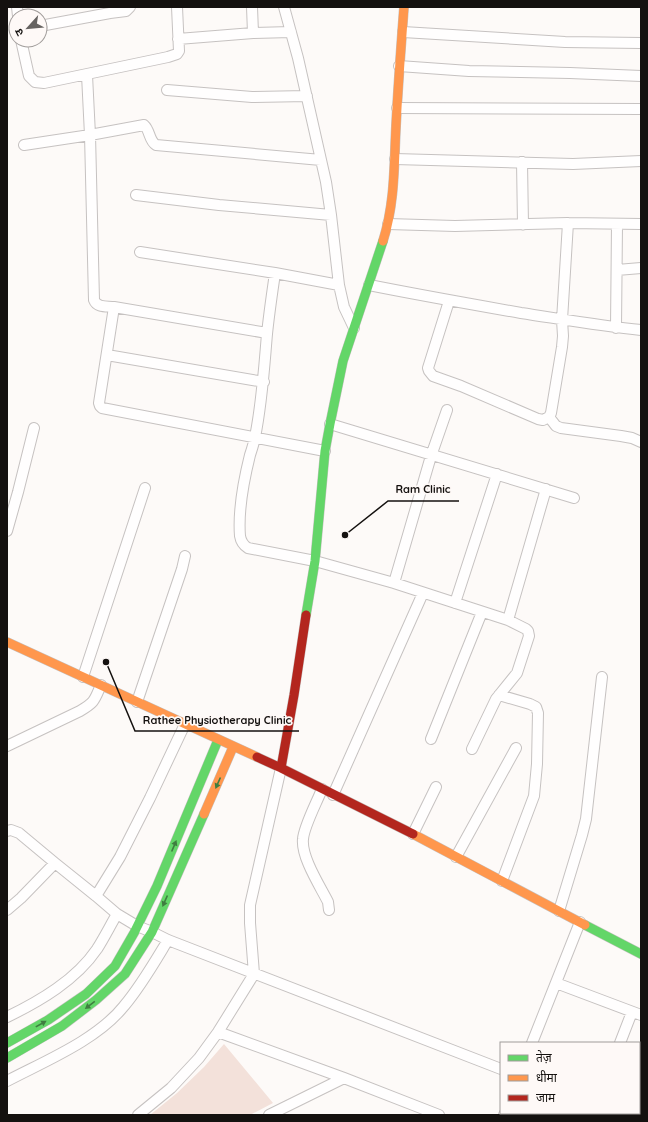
<svg xmlns="http://www.w3.org/2000/svg" width="648" height="1122" font-family="Quicksand,'Noto Sans Devanagari',sans-serif">
  <rect width="100%" height="100%" fill="#fdfaf8"/>
  <path fill="#f3e1da" d="M224,1044L273,1103L250,1115H150L177,1093L204,1067Z"/>
  <g fill="none" stroke-linecap="round" stroke-linejoin="round">
    <defs>
      <path id="street" d="M17,7L18,16
        M252,7L253,33
        M284,7L298,58L326,182L331,215L339,285L344,307L354,328
        M40,26L110,13L126,11L130,7
        M403,32L565,42L641,43
        M178,39L253,33L291,32
        M21,40L29,76L35,82L44,83L168,57L177,54L179,51L177,7
        M399,66L469,71L570,73L641,76
        M87,75L90,135L94,300C97,308 107,306 114,307L267,333
        M167,90L252,97L307,96
        M397,108L641,109
        M24,145L90,135L144,125C150,130 149,141 156,145L321,160
        M395,159L573,164L641,161
        M522,162L523,225
        M136,195L219,205L331,215
        M388,224L455,226L568,223L641,224
        M140,252L275,273L339,285
        M617,270L641,268
        M275,273C272,294 269,314 267,334C264,369 262,403 255,437C254,443 252,449 250,455C244,479 238,511 240,536C241,542 243,545 248,548L315,561L394,583L508,620L526,629L528,631L529,636L517,673L496,699L472,749
        M369,285C419,295 470,304 521,313C561,319 601,326 641,330
        M449,301L428,368L429,371L433,376L461,386L538,419L543,420L549,417L551,413L562,347L563,336L562,320L568,223
        M114,307L99,403L100,406L102,408L325,451
        M616,328L617,224
        M107,355L264,382
        M549,417L556,426L561,428L621,436L632,438L641,442
        M330,424L574,498
        M7,531L18,492L34,428
        M394,583L431,456L447,410
        M455,603L497,474
        M508,620L546,489
        M83,677L145,488
        M499,695L530,704L536,707L538,713L537,764L534,796L502,881
        M137,702L182,569L185,556
        M431,739L482,612
        M7,746L80,711C95,702 94,701 101,685
        M322,789C317,802 304,826 303,839C301,857 320,886 328,902L329,910
        M333,795L423,593
        M7,831L11,830L19,833L55,863L96,896L117,914L137,926L152,932L168,940L501,1069
        M413,834L436,787
        M456,857L516,748
        M96,896L120,857L150,798L185,724
        M7,910L21,898L55,863
        M559,911L582,835L586,819L602,677
        M556,983L641,1015
        M7,1017C40,1001 76,980 97,949C104,938 110,926 117,914
        M218,1032L344,1078L439,1115
        M532,1043L580,922
        M620,1043L632,1012
        M7,1081C45,1061 97,1040 124,1006C141,986 154,963 168,940
        M639,1109L641,1110
        M138,1115L171,1088L199,1058L218,1032L254,974L250,923V905L255,883L281,768
        M269,1115L344,1078
        M504,1115L505,1113
        M591,1115L592,1113"/>
      <path id="fast" d="M306,615L315,561L325,451L330,424L343,361L383,241
        M585,925L641,954
        M7,1043L48,1020L86,994L115,966L134,933L157,886L218,740
        M7,1058L62,1026L96,1000L125,974L152,932L204,814"/>
      <path id="slow" d="M383,241C395,203 394,165 396,126C398,86 401,47 404,7
        M7,642L257,757
        M204,814L233,747
        M413,834L585,925"/>
      <path id="jam" d="M257,757L281,768L413,834
        M281,768L294,695L306,615"/>
    </defs>
    <use href="#street" stroke="#c6c2c1" stroke-width="12"/>
    <use href="#fast" stroke="#c6c2c1" stroke-width="10"/>
    <use href="#slow" stroke="#c6c2c1" stroke-width="10"/>
    <use href="#jam" stroke="#c6c2c1" stroke-width="10"/>
    <use href="#street" stroke="#fffefe" stroke-width="10"/>
    <use href="#fast" stroke="#63d668" stroke-width="9"/>
    <use href="#slow" stroke="#ff974d" stroke-width="9"/>
    <use href="#jam" stroke="#b3261e" stroke-width="9"/>
  </g>
  <defs><path id="oneway-solid" d="M-6-.8H1V-3.2L6.5 0L1 3.2V.8H-6Z"/></defs>
  <g fill="#3f7d40">
    <use href="#oneway-solid" transform="translate(218 783) rotate(114)"/>
    <use href="#oneway-solid" transform="translate(174 846) rotate(-67)"/>
    <use href="#oneway-solid" transform="translate(165 901) rotate(114)"/>
    <use href="#oneway-solid" transform="translate(90 1005) rotate(143)"/>
    <use href="#oneway-solid" transform="translate(41 1024) rotate(-29)"/>
  </g>
  <path fill="none" stroke="#14110f" stroke-width="1.5" d="M345 535L388 501H459M106 662L135 731H299"/>
  <g fill="#14110f" stroke="#fef9f7" stroke-width="1.5">
    <circle cx="345" cy="535" r="4"/>
    <circle cx="106" cy="662" r="4"/>
  </g>
  <g font-size="11" text-anchor="middle" font-weight="bold" fill="#14110f" stroke="#fef9f7" stroke-width="3.5" stroke-linejoin="round" paint-order="stroke">
    <text x="423" y="493">Ram Clinic</text>
    <text x="217" y="724">Rathee Physiotherapy Clinic</text>
  </g>
  <rect width="648" height="1122" fill="none" stroke="#14110f" stroke-width="16"/>
  <rect x="500" y="1042" width="140" height="72" fill="#fef9f7" stroke="#a09c9a"/>
  <rect x="508" y="1055" width="20" height="6" fill="#63d668" stroke="#a09c9a"/>
  <text x="536" y="1062" font-size="12" fill="#14110f">तेज़</text>
  <rect x="508" y="1075" width="20" height="6" fill="#ff974d" stroke="#a09c9a"/>
  <text x="536" y="1082" font-size="12" fill="#14110f">धीमा</text>
  <rect x="508" y="1095" width="20" height="6" fill="#b3261e" stroke="#a09c9a"/>
  <text x="536" y="1102" font-size="12" fill="#14110f">जाम</text>
  <g transform="translate(28 28) rotate(243)"><circle r="19" fill="#fef9f7" stroke="#a09c9a"/>
  <path d="M0-3L7 15L0 10L-7 15Z" fill="#666361"/>
  <text y="-6" font-size="11" font-weight="bold" text-anchor="middle" fill="#14110f">उ</text>
  </g>
</svg>
